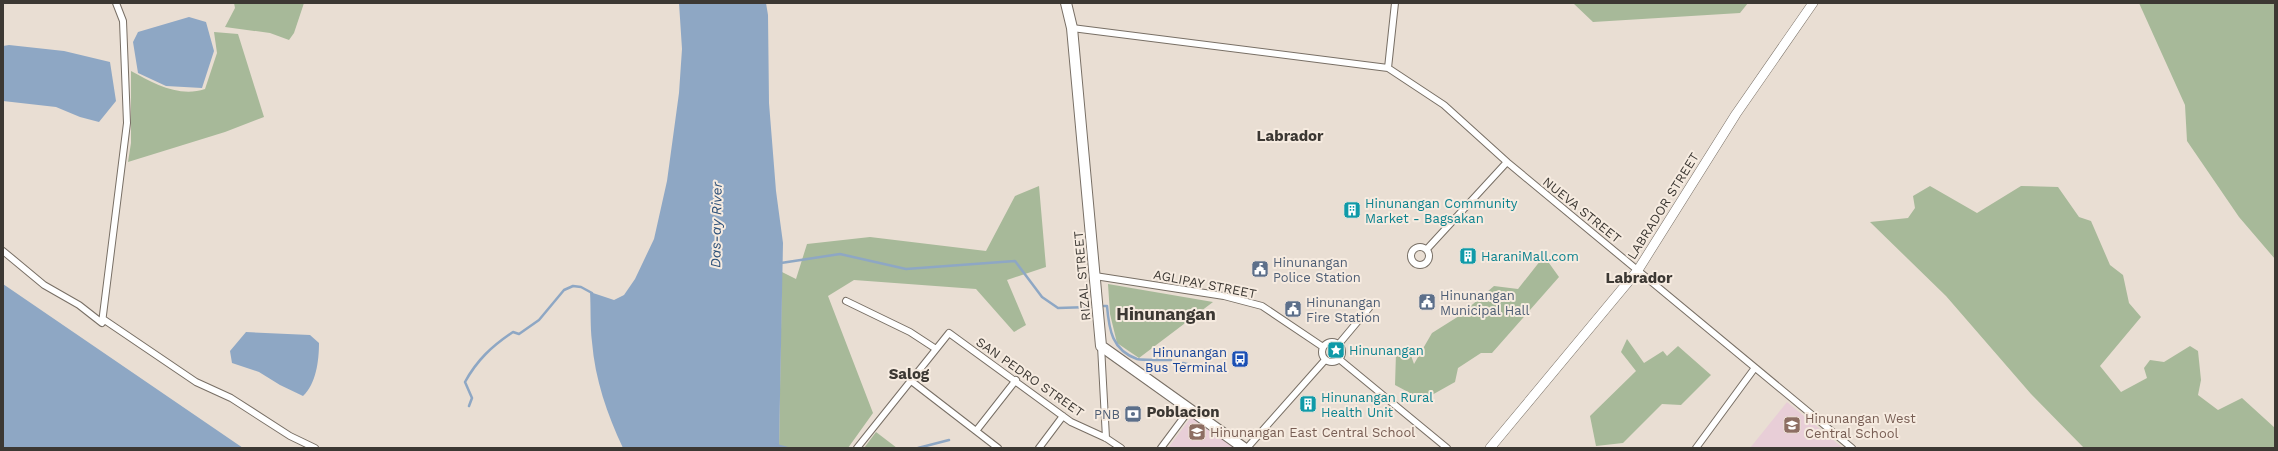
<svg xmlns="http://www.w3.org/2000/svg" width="2278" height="451" font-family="'Work Sans',sans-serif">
  <rect width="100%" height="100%" fill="#e9ded3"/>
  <path fill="#e8ced7" d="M1787,402L1843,448H1750Z
    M1192,416L1235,448H1168Z"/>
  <path fill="#a7b999" d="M234,3H304L294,33L289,40L270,33L225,27L235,8Z
    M1573,3H1748L1740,13L1593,22Z
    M2139,3H2275V259L2239,217L2187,141L2185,105Z
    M214,32L238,34L264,117L225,132L128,162L131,143V71C153,83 179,98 205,89L217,53Z
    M1039,186L1046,267L1007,280L1026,325L1014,332L976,289L854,280L828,296L873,413L848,448H779L782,272L796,279L807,244L870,237L986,251L1015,196Z
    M1930,186L1977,213L2021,186L2058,187L2079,217L2091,221L2110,265L2123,275L2129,303L2141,317L2100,366L2121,392L2147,378L2144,368L2150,360L2164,362L2190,346L2198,351L2201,380L2198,395L2218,410L2242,398L2275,428V448H2084L2031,394L1946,296L1870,222L1908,218L1915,208L1913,196Z
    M1544,256L1559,277L1492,353H1481L1458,368L1455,382L1423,400L1395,385L1396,353L1408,347L1414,364L1432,333L1459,316L1494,286L1518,289Z
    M1108,284L1213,302L1139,358L1117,343L1110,314Z
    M1627,339L1644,363L1663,351L1667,356L1678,346L1711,375L1681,405L1662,404L1623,443L1596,446L1590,416L1636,371L1621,352Z
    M876,432L897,448H864Z"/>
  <path fill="#8ea7c4" d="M679,3H766L768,15L769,103L776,191L783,243L779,448H623C607,414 595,379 592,342C590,325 591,309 590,292L614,300L624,295L635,279L654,239L667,181L679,93L682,49Z
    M189,17L206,22L214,51L202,88L166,86L138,73L133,42L138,32Z
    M9,45L64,51L110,62L116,101L99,122L80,117L56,107L3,101V46Z
    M3,284L243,448H3Z
    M246,332L310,335L319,343C319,361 316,384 303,396L280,385L259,372L232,363L230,351Z"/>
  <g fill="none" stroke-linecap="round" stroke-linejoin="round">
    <path stroke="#8ea7c4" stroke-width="2.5" d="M781,263L840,254L906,269L1015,261L1042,297L1058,308L1090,307
      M1104,306H1107C1109,330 1112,350 1137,359C1140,360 1165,360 1171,360
      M1183,363L1210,370
      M469,406L472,398L465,382C477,360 492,346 513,332L519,334L539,320L564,290L573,286L581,287L592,293
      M776,445L787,448
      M918,448L949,440"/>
    <defs>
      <path id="street" d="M1072,28L1388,68L1444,105L1507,162L1852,448
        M1388,68L1395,3
        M1411 256a9 9 0 1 1 18 0a9 9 0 1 1-18 0Z
        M1427,249L1507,162
        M3,251L44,285L79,305L102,323L127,123L123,21L116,3
        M1095,276L1224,296L1262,306L1323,347
        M846,301L910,332L936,349
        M103,319L196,382L231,398L290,436L315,448
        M1322 352a10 10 0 1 1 20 0a10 10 0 1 1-20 0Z
        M1338,345L1369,308
        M1101,346L1106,438
        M1339,359L1447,448
        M910,380L998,448
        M976,431L1016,380
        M857,448L949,333L1071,422L1106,438L1121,448
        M1039,448L1063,416
        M1161,448L1190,409
        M1247,448L1325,360
        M1696,448L1754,369"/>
      <path id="secondary" d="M1490,448L1638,270L1736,114L1813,3"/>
      <path id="primary" d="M1066,3L1072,28L1101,346L1244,448"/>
    </defs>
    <use href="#street" stroke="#786f65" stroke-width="8"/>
    <use href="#secondary" stroke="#786f65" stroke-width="10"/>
    <use href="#primary" stroke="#786f65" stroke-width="12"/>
    <use href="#street" stroke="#fff" stroke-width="6"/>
    <use href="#secondary" stroke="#fff" stroke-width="9"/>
    <use href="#primary" stroke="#fff" stroke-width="10"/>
  </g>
  <defs>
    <symbol id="building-square" viewBox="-11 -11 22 22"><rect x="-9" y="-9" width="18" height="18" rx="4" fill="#0f9aa8" stroke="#f6ebe0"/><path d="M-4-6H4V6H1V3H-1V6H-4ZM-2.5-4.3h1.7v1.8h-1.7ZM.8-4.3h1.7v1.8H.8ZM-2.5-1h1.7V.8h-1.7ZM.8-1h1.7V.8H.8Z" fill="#fff"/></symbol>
    <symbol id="civic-square" viewBox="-11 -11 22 22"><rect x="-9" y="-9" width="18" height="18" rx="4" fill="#5c6f8a" stroke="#f6ebe0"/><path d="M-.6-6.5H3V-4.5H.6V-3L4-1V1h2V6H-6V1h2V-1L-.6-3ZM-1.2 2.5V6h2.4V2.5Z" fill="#fff"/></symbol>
    <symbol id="sight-square" viewBox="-11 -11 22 22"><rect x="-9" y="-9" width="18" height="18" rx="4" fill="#0f9aa8" stroke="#f6ebe0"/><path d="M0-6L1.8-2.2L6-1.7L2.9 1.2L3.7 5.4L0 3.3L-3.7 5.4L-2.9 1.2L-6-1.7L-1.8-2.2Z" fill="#fff"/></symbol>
    <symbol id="bus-square" viewBox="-11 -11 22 22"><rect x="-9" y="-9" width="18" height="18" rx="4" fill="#1a4fb4" stroke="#f6ebe0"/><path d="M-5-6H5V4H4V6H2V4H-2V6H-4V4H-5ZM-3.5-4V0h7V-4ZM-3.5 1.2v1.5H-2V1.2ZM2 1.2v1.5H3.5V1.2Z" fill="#fff"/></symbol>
    <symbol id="bank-square" viewBox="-11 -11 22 22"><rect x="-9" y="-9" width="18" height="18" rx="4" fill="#5c6f8a" stroke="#f6ebe0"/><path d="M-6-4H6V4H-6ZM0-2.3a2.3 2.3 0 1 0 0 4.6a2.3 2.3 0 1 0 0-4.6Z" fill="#fff"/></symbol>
    <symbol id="school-square" viewBox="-11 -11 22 22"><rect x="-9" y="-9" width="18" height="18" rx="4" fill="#8d6e63" stroke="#f6ebe0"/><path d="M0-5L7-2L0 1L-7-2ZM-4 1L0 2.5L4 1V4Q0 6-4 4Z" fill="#fff"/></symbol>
  </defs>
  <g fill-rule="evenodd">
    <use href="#building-square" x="1342" y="200" width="20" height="20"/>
    <use href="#building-square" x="1458" y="246" width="20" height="20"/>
    <use href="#civic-square" x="1250" y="259" width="20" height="20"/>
    <use href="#civic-square" x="1417" y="292" width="20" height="20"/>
    <use href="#civic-square" x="1283" y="299" width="20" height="20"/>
    <use href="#sight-square" x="1326" y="340" width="20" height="20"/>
    <use href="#bus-square" x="1230" y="349" width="20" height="20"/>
    <use href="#building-square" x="1298" y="394" width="20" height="20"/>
    <use href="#bank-square" x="1123" y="404" width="20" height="20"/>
    <use href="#school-square" x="1782" y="415" width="20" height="20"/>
    <use href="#school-square" x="1187" y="422" width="20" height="20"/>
  </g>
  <g text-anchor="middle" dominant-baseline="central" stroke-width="4" stroke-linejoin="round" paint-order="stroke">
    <g font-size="13" fill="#0d838f" stroke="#f6ebe0" text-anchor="start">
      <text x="1365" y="203">Hinunangan Community<tspan x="1365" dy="15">Market - Bagsakan</tspan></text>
      <text x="1481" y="256">HaraniMall.com</text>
      <text x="1349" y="350">Hinunangan</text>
      <text x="1321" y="397">Hinunangan Rural<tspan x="1321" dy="15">Health Unit</tspan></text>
    </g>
    <g font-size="13" fill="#3c3833" stroke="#f6ebe0">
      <text transform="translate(1663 206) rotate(-58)">LABRADOR STREET</text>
      <text transform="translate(1582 210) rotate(39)">NUEVA STREET</text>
      <text transform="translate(1082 276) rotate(-95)">RIZAL STREET</text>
      <text transform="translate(1205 284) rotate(11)">AGLIPAY STREET</text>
      <text transform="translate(1030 377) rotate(35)">SAN PEDRO STREET</text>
    </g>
    <g font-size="13" fill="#4e5e75" stroke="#f6ebe0" text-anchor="start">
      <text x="1273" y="262">Hinunangan<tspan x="1273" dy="15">Police Station</tspan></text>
      <text x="1440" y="295">Hinunangan<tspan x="1440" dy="15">Municipal Hall</tspan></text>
      <text x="1306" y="302">Hinunangan<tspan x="1306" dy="15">Fire Station</tspan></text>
      <text x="1120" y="414" text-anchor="end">PNB</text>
    </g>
    <g font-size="13" fill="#164399" stroke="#f6ebe0" text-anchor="end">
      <text x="1227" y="352">Hinunangan<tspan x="1227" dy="15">Bus Terminal</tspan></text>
    </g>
    <g font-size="13" fill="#785e54" stroke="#f6ebe0" text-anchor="start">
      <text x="1805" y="418">Hinunangan West<tspan x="1805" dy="15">Central School</tspan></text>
      <text x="1210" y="432">Hinunangan East Central School</text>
    </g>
    <g font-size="14" font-style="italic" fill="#2b4f78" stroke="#f6ebe0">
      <text transform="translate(716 225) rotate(-89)">Das-ay River</text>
    </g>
    <g font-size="15" font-weight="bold" fill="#3c3833" stroke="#f6ebe0">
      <text x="1290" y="136">Labrador</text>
      <text x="1639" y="278">Labrador</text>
      <text x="909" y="374">Salog</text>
      <text x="1183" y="412">Poblacion</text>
    </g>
    <g font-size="17" font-weight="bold" fill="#3c3833" stroke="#f6ebe0">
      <text x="1166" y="314">Hinunangan</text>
    </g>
  </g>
  <rect width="2278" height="451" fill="none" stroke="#3c3833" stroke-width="8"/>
</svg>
